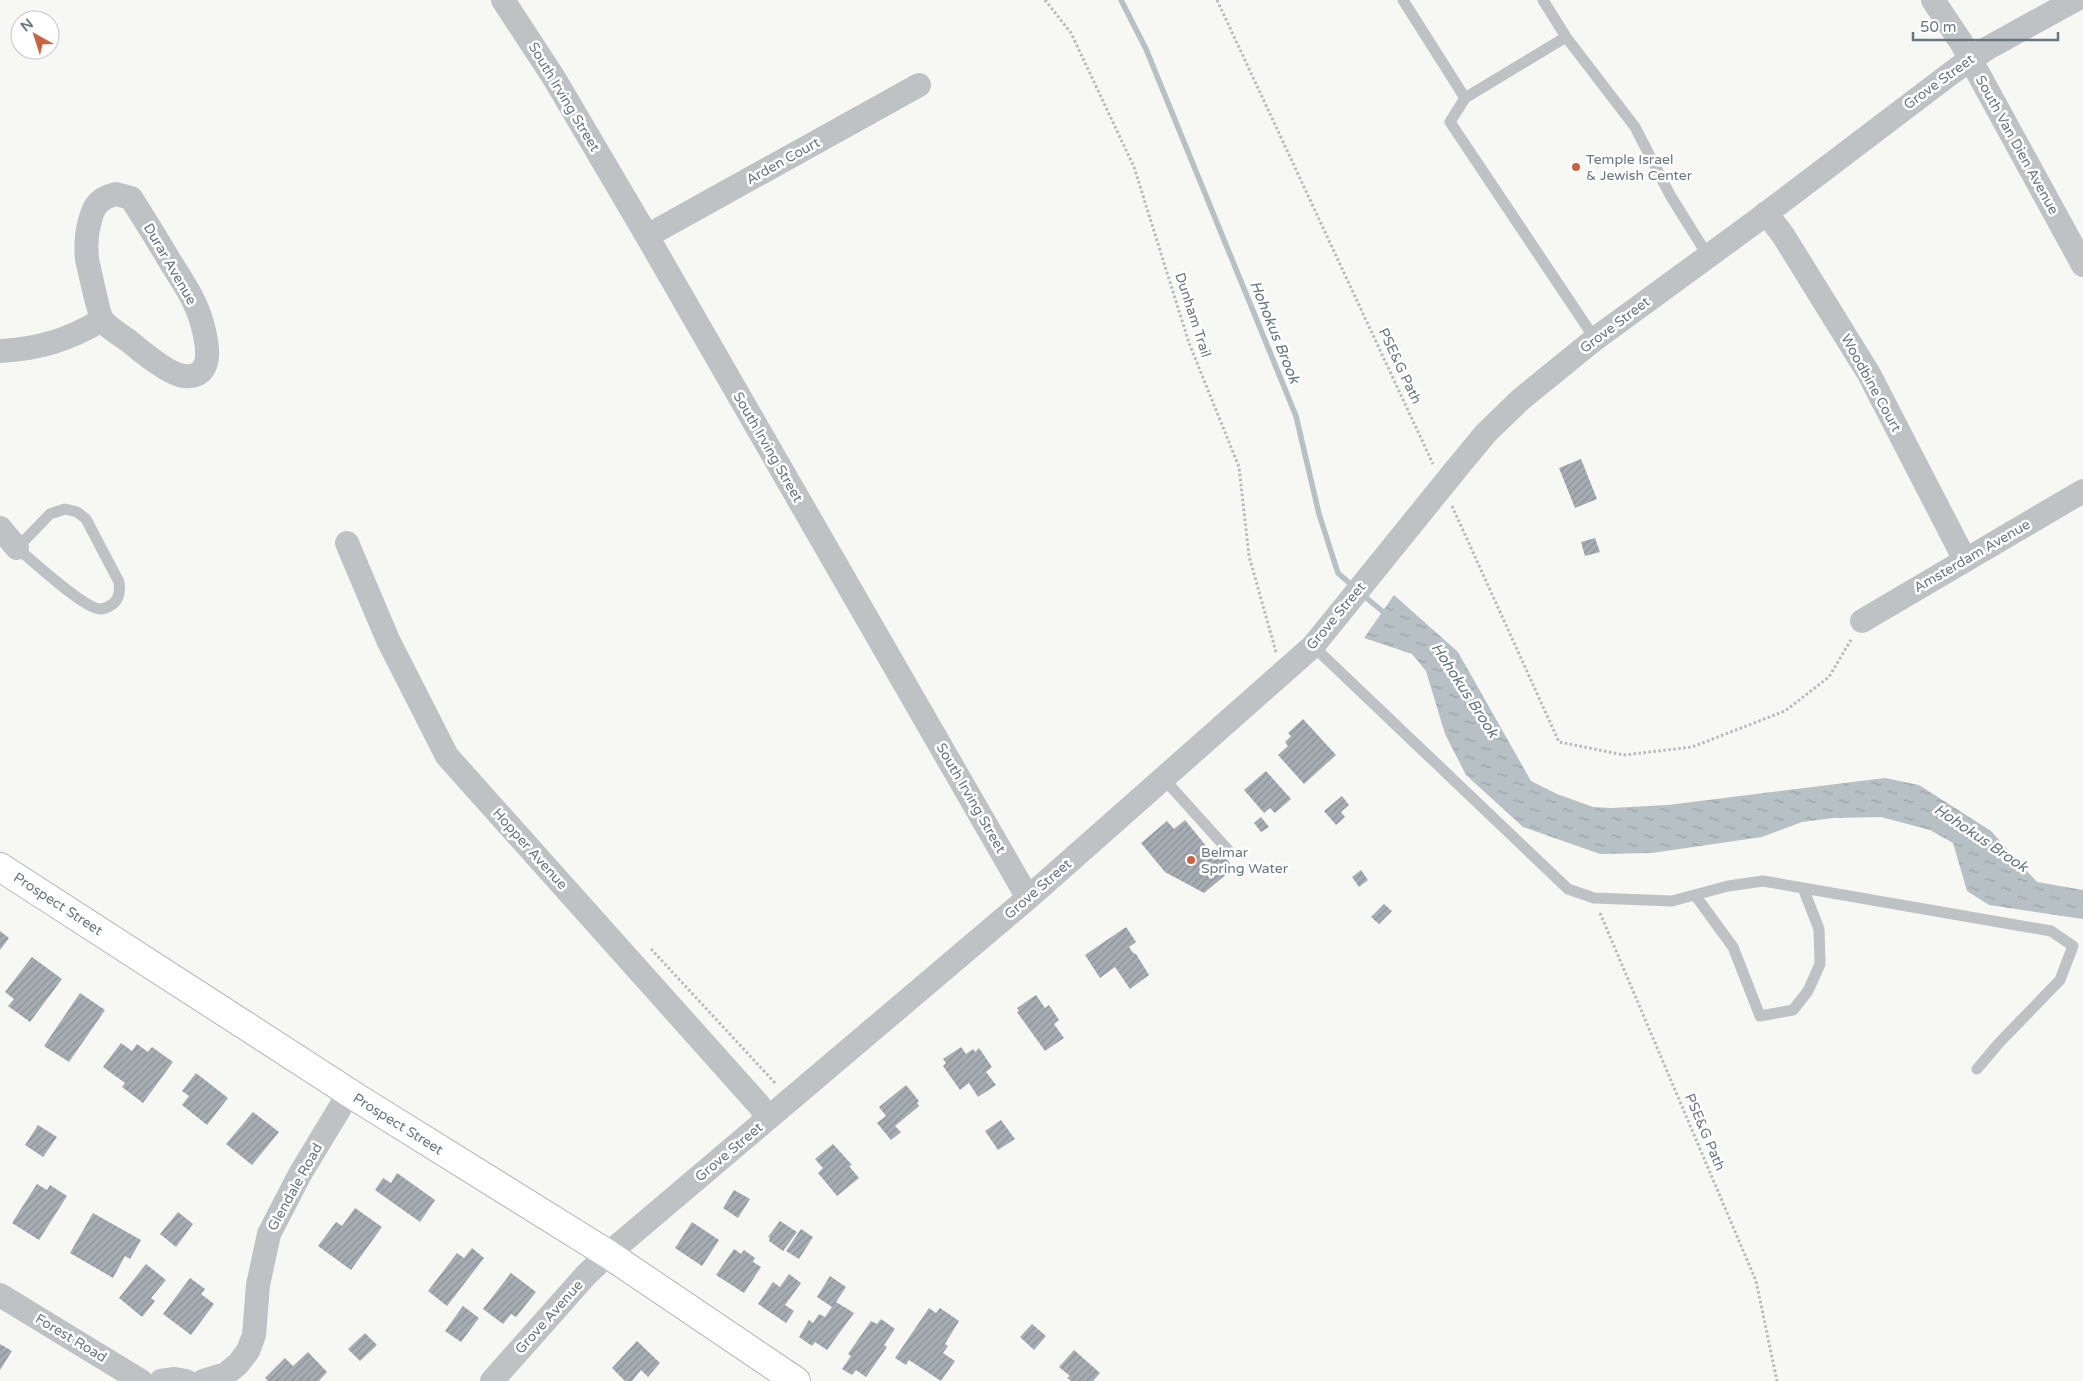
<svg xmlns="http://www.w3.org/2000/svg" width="2083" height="1381" font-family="'Varela Round',sans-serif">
  <defs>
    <pattern id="water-ripples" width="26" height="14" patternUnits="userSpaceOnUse" patternTransform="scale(1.25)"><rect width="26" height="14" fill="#b7c1c5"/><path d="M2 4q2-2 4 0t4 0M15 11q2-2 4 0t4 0" fill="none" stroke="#99a1a5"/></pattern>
    <pattern id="building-hatch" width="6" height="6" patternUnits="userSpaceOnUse" patternTransform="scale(1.25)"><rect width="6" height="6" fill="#a6adb2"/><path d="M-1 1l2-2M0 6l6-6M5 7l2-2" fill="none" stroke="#8b9196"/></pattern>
  </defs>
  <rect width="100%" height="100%" fill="#f7f7f4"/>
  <path fill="url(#water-ripples)" d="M1394,595L1458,652L1531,781L1557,794L1593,807L1611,808L1668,805L1885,778L1919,785L1991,831L2037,882L2083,890V919L1989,905L1967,891L1953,843L1930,830L1881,817L1833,818L1802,822L1762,837L1652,853L1600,854L1523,827L1466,775L1445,734L1426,671L1412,654L1364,638Z"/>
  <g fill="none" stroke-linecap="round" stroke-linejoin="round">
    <path stroke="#b7c1c5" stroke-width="5.5" d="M1121,0L1146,49L1296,416L1319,514L1338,573L1354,587
      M1363,595L1388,616"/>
  </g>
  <path fill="url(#building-hatch)" d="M1581,459L1597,499L1575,508L1559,468Z
    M1595,538L1600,552L1585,556L1581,542Z
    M1303,719L1336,755L1304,784L1278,755L1288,746L1285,742L1291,736L1288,733Z
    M1266,771L1291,799L1275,813L1270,808L1264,813L1244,790Z
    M1342,796L1349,805L1341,812L1345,817L1336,825L1324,811Z
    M1261,817L1269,827L1261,832L1254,823Z
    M1185,820L1211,852L1216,847L1234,868L1204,893L1165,872L1141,843L1167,821L1174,829Z
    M1361,870L1368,880L1359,887L1352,877Z
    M1384,904L1392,911L1379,924L1371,917Z
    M1126,927L1136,942L1129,947L1133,953L1136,954L1149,975L1130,989L1115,967L1100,978L1085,955Z
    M0,931L9,938L0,950Z
    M32,957L62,979L30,1022L8,1006L14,999L5,992Z
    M80,993L105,1010L69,1062L44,1046Z
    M1036,995L1045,1008L1049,1005L1059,1020L1054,1024L1064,1038L1045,1051L1017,1012L1019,1011L1017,1008Z
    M121,1043L132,1051L137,1044L148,1052L152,1047L173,1062L143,1103L122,1087L125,1083L103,1067Z
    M961,1047L966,1054L973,1049L975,1052L979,1048L992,1067L986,1072L996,1085L978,1097L969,1083L960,1090L943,1066L946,1063L943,1059Z
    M196,1073L228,1098L207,1125L182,1105L189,1096L182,1091Z
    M906,1085L919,1101L917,1103L919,1106L895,1126L901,1132L891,1140L877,1123L886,1116L879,1107Z
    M253,1112L279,1132L252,1165L226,1144Z
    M1001,1120L1015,1139L998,1150L985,1131Z
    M38,1125L57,1137L43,1157L25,1145Z
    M833,1144L852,1165L849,1166L859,1178L837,1196L818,1173L823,1168L815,1159Z
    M397,1173L435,1200L420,1222L375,1190L383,1178L391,1183Z
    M37,1184L47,1190L50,1185L67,1196L39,1240L12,1223Z
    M734,1190L750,1199L738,1218L723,1208Z
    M355,1208L382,1227L351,1270L318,1246L336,1222L342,1226Z
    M178,1212L193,1224L176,1247L160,1234Z
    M93,1213L141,1240L130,1259L125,1256L113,1278L70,1253Z
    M780,1221L797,1232L783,1251L769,1241L770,1238L768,1237Z
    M692,1222L719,1240L702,1266L675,1248Z
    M801,1229L813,1237L799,1259L786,1251Z
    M472,1248L484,1258L447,1306L428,1291L457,1253L464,1258Z
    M734,1249L741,1254L744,1250L755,1258L753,1262L761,1267L744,1293L716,1275Z
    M146,1264L166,1280L151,1298L155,1301L142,1317L119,1298Z
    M511,1273L536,1292L516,1317L511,1314L503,1324L483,1309Z
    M789,1274L801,1283L785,1305L794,1311L786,1323L758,1304L773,1282L780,1287Z
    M830,1276L846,1287L836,1302L854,1313L827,1350L815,1342L812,1346L799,1337L809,1320L813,1323L819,1314L825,1317L832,1307L817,1297Z
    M190,1278L205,1289L201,1294L214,1304L191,1335L163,1314Z
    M463,1306L479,1318L461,1342L445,1331Z
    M929,1308L936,1313L940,1308L959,1321L945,1344L948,1346L943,1353L955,1361L941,1381L909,1360L906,1365L895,1358Z
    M881,1319L895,1329L884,1345L887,1347L866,1377L856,1370L852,1375L842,1369L851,1356L848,1354L871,1321L877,1324Z
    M1032,1324L1046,1336L1034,1350L1020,1337Z
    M365,1333L377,1345L360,1361L348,1349Z
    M637,1341L660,1363L648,1377L641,1370L632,1381H625L612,1368Z
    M0,1344L12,1351L0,1370Z
    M1074,1350L1100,1373L1093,1381H1071L1067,1378L1070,1376L1059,1367Z
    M308,1352L327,1372L319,1381H268L265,1378L285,1358L293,1366Z"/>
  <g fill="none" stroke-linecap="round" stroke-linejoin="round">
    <defs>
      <path id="secondary" d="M0,867L359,1099L608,1254L796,1381"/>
    </defs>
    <use href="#secondary" stroke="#b1b5b9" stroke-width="30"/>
    <path stroke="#b8bbbd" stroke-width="3" stroke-dasharray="2.5 2.5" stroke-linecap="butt" d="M1045,0L1071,33L1134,167L1189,343L1239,467L1249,556L1276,652
      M1217,0L1433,464
      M1452,506L1559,742L1624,755L1692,747L1785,711L1829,677L1852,638
      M1600,913L1756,1281L1777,1381
      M651,949L776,1084"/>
    <path stroke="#bec2c5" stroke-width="11" d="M1403,0L1465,98
      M1543,0L1566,37L1635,127L1670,195L1708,256
      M1566,37L1465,98L1450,122L1595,339
      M65,509L77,512L86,519L119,582C120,589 120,597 114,603C110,606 105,609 100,609C83,608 32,560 17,548L50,514Z
      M1313,646L1568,889L1594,898L1672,901L1728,886L1763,881L2051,931L2073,946L2060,980L1999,1043L1977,1069
      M1164,779L1228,850
      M1695,895L1733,947L1760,1016L1793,1010L1808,991L1820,964L1819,929L1803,888"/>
    <path stroke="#bec2c5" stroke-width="24" d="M503,0L554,78L647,236L1028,898
      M1933,0L1961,42L2083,265
      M116,194L131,198C145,220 158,241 171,263C183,282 196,301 202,323C207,341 216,379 184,376C170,375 142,352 130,342C122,336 110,329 103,321C99,316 89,268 87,259C86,249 86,239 88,229C92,210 95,199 116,194Z
      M1766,213L1783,235L1869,374L1965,560
      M647,236L919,85
      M0,351C39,349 68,340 102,320
      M0,528L17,548
      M347,543L388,640L447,756L759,1105L768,1118
      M1862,621L2083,491
      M0,1295L141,1381
      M161,1381L175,1379L186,1381
      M203,1381L226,1374L238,1364L248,1351L254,1335L258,1285L269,1234L300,1174L349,1093
      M492,1381L586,1275L608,1254L1028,898L1313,646L1457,468L1486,433L1520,400L1595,339L1755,222L1954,71L1986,49L2075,0"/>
    <use href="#secondary" stroke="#fff" stroke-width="28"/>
  </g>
  <g fill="#cd623e" stroke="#fff" stroke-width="2">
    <circle cx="1576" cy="167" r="5"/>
    <circle cx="1191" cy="860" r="5"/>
  </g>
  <g text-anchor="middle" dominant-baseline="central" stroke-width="5" stroke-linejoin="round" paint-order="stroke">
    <g font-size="14" fill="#6a7681" stroke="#fff">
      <text transform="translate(1939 82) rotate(-36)">Grove Street</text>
      <text transform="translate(564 97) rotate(59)">South Irving Street</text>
      <text transform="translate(2017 145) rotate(61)">South Van Dien Avenue</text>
      <text transform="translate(783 161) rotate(-29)">Arden Court</text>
      <text transform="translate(170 264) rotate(60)">Durar Avenue</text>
      <text transform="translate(1193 315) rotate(72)">Dunham Trail</text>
      <text transform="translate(1615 325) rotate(-37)">Grove Street</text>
      <text transform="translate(1400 366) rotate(65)">PSE&amp;G Path</text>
      <text transform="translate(1871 383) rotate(61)">Woodbine Court</text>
      <text transform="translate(768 447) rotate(60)">South Irving Street</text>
      <text transform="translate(1972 556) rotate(-30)">Amsterdam Avenue</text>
      <text transform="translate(1336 616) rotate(-50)">Grove Street</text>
      <text transform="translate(971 798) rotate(60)">South Irving Street</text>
      <text transform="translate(530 849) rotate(48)">Hopper Avenue</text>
      <text transform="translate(1038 889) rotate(-41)">Grove Street</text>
      <text transform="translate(58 904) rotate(33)">Prospect Street</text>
      <text transform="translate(398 1124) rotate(32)">Prospect Street</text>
      <text transform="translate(1705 1132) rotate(67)">PSE&amp;G Path</text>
      <text transform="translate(729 1152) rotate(-40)">Grove Street</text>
      <text transform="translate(295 1187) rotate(-61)">Glendale Road</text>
      <text transform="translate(549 1317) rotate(-48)">Grove Avenue</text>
      <text transform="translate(71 1338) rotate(31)">Forest Road</text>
    </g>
    <g font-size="14" fill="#6a7681" stroke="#fff" text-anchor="start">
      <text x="1586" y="159">Temple Israel<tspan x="1586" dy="16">&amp; Jewish Center</tspan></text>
      <text x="1201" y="852">Belmar<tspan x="1201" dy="16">Spring Water</tspan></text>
    </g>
    <g font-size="15" font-style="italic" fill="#65777d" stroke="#fff">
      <text transform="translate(1275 332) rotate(68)">Hohokus Brook</text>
      <text transform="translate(1465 690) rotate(57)">Hohokus Brook</text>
      <text transform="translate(1981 838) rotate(34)">Hohokus Brook</text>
    </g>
  </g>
  <g transform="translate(35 35) rotate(321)"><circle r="24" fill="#ffffff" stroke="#c3c8cd"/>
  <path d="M0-4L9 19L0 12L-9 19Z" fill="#cd623e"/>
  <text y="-8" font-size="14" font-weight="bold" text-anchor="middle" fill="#6a7681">N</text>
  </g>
  <path d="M1913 32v8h145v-8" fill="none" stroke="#6a7681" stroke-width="2.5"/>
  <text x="1920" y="32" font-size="15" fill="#6a7681" stroke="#ffffff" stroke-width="4" paint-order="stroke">50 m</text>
</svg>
